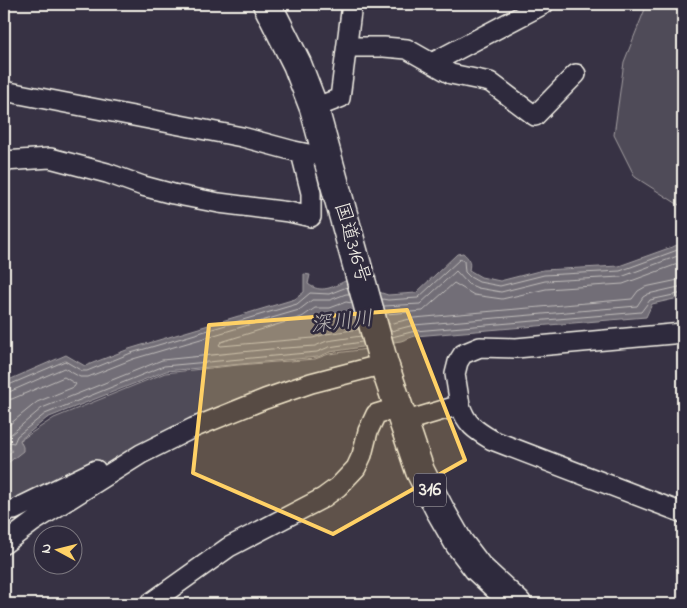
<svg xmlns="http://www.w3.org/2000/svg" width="687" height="608" font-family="'Indie Flower','Klee One',sans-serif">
  <rect width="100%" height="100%" fill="#373244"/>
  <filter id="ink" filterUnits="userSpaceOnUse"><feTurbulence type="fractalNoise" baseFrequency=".02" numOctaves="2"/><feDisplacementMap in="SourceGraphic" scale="10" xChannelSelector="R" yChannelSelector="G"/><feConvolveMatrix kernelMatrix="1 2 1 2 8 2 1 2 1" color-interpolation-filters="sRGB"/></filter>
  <g filter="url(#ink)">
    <path fill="#504b59" stroke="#a29ea0" d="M647,4H683V205H679L635,177L614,135L624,62Z
      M367,349L369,360L267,392L4,540V451L54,418L165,373L238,365L315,359L329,354Z"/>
    <path fill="#726e77" stroke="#a6a2a4" d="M683,243V297L652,304L646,317L415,336L401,341L330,352L318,357L166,371L47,418L20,440L23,447V451L4,466V458L12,451L9,447L4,450V382L66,355L85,366L129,349L295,299L304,292V274L310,275L308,284C321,294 333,287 345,281L388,295L416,293L457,254L463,253C469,258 471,262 469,270L481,277L500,281L543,270L619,266Z"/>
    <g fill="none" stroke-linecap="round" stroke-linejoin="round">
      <path stroke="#c0bdbb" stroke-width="1" d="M382,299L388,300L418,298L460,259L464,261L465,272L470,277L479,282L500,286L544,275L620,271L683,248
        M352,303L346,302L330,308H315L302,317L221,342L219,345L221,346L313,338L326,334L359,329
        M384,306L420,304L456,271L468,284L478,288L501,292L545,281L621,277L683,254
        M386,314L423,311L454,283L474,295L502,299L546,289L623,284L683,262
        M389,324L414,318L632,299L638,291L645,287L683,279
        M391,331L414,325L637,306L643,297L648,294L683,286
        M392,337L415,331L641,312L650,300L683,293
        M4,387L65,361L82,371H87L131,353L297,304L310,293L329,294L347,287
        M4,393L9,392L64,368L80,377H88L133,359L299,310L312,300H330L346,294H349
        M4,400L12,399L64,377L76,384L74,387L37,402L4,429
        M4,437L10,435L42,408L162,360L271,349L315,346L327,341L361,336
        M4,444L8,442L14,443L17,436L45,414L164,366L317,352L329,347L362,342"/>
      <defs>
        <path id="minor" d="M347,47H384L407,49L451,74L490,82L535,116L576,74
          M432,63L544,4
          M4,91L242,137L294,151L313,155
          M314,108L340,98L352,4
          M4,161L50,158L107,173L143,186L173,194L219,203L289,212L311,217V193L301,153
          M460,405L455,374L458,362L463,354L480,347L516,348L683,333
          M403,422L460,405C466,424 475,430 492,440L683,513
          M14,510L96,470
          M4,544L33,522L141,454L193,428L265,399L311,383L384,364
          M149,604L229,547L323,498L338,487L356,468L362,455L368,431L376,414L399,407"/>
        <path id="highway" d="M267,4L297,64L314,108L384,364L420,471L440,510L459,543L478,568L517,604"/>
      </defs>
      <use href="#minor" stroke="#f4f1e8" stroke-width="22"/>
      <use href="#highway" stroke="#f4f1e8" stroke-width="31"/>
      <use href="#minor" stroke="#2f2a3d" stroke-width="19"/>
      <use href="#highway" stroke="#2f2a3d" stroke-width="28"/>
    </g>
  </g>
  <path fill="#ffd166" fill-opacity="0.2" stroke="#ffd166" stroke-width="4" stroke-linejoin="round" d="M407,310L465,460L333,534L193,473L209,325Z"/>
  <g text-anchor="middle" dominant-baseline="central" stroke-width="5" stroke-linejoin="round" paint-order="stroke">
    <rect fill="#2f2a3d" stroke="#b9b5b5" stroke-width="1" x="414" y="473.5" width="32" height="33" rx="4"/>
    <g font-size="19" font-weight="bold" fill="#f4f1e8">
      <text x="430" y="490">316</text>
    </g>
    <g font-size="20" fill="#f4f1e8" stroke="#2f2a3d">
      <text transform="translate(351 243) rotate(74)">国道316号</text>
    </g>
    <g font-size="21" font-style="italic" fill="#bab6b5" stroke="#2f2a3d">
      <text transform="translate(342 323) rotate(-7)">深川川</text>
    </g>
  </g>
  <rect width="687" height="608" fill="none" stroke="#2f2a3d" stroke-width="20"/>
  <rect x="10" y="10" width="667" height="588" fill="none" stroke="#f4f1e8" stroke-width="2" filter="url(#ink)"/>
  <g transform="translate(58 550) rotate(277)"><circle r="24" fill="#2f2a3d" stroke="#7e7a81"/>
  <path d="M0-4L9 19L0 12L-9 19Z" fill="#ffd166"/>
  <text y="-8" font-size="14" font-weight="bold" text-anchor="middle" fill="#f4f1e8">N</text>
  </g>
</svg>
